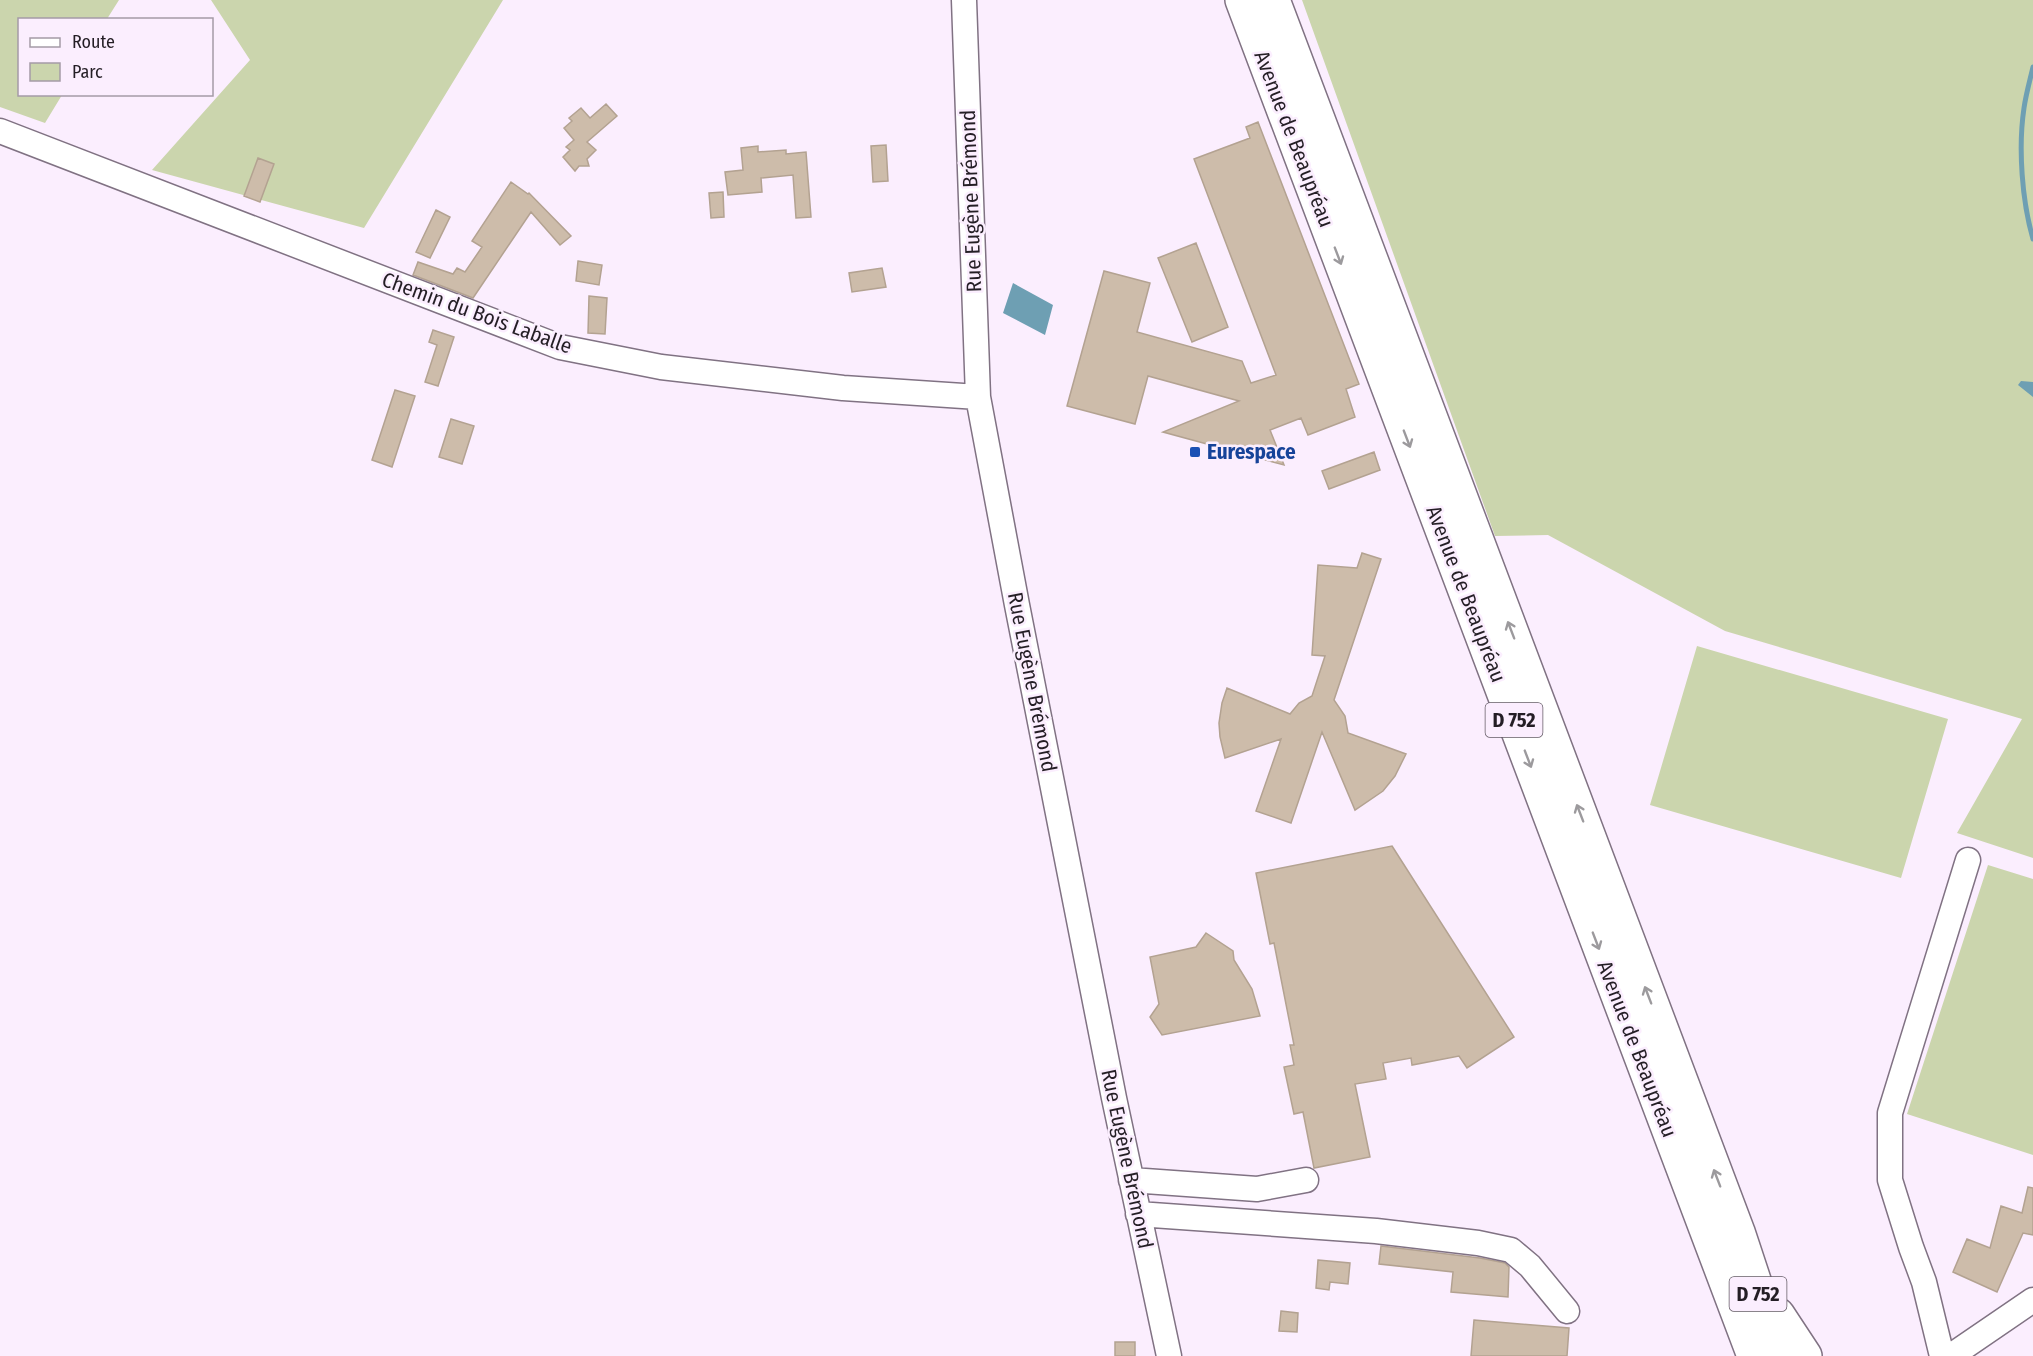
<svg xmlns="http://www.w3.org/2000/svg" width="2033" height="1356" font-family="'Fira Sans Condensed',sans-serif">
  <rect width="100%" height="100%" fill="#fbeefe"/>
  <path fill="#cbd5ad" d="M0,0H119L107,19L20,20V94L62,95L45,123L0,107Z
    M211,0H503L364,228L152,170L250,60Z
    M1302,0H2033V858L1957,833L2022,719L1725,631L1548,535L1495,536Z
    M1697,646L1948,719L1901,878L1650,805Z
    M1988,865L2033,879V1155L1907,1114Z"/>
  <path fill="#6e9fb3" d="M1013,283L1053,305L1045,335L1003,313Z
    M2021,381L2033,382V397L2018,385Z"/>
  <g fill="none" stroke-linecap="round" stroke-linejoin="round">
    <path stroke="#6e9fb3" stroke-width="5" d="M2033,67C2030,80 2026,94 2024,108C2018,148 2022,201 2033,239"/>
  </g>
  <path fill="#cdbcaa" stroke="#b3a291" stroke-width="1.5" d="M606,104L617,116L587,142L596,150L587,159L589,166H579L575,171L563,157L570,150L566,147L574,140L564,128L572,121L569,118L581,108L590,118Z
    M1258,122L1359,384L1346,389L1355,417L1308,435L1301,418L1270,430L1284,465L1163,432L1239,401L1148,376L1135,424L1067,406L1104,271L1150,283L1137,332L1242,361L1251,383L1276,375L1194,159L1250,138L1246,127Z
    M886,145L888,181L873,182L871,146Z
    M758,146V152L786,150V154L806,152L811,217L796,218L793,175L761,178L762,192L728,195L725,172L743,170L741,148Z
    M258,158L274,164L260,202L244,196Z
    M511,182L528,194L529,193L571,236L560,245L531,212L473,298L413,275L418,262L453,274L457,268L465,272L482,247L472,241Z
    M723,192L724,217L711,218L709,193Z
    M436,210L450,217L430,258L416,252Z
    M1196,243L1228,327L1192,342L1158,258Z
    M578,261L602,265L599,285L576,281Z
    M882,268L886,287L852,292L849,273Z
    M589,296L607,298L605,334L588,333Z
    M433,330L454,337L438,386L425,382L437,345L429,342Z
    M395,390L415,396L392,467L372,460Z
    M451,419L474,426L462,464L439,457Z
    M1374,452L1380,470L1329,489L1322,471Z
    M1362,553L1381,559L1334,700L1345,716L1348,733L1406,754L1395,776L1383,791L1355,810L1322,732L1291,823L1256,811L1281,739L1225,758L1220,737L1219,723L1222,703L1227,688L1290,714L1299,703L1312,696L1325,656L1312,655L1318,565L1357,568Z
    M1392,846L1514,1037L1467,1068L1459,1056L1412,1065L1411,1058L1383,1063L1386,1079L1355,1084L1370,1157L1314,1168L1303,1112L1294,1114L1284,1067L1294,1065L1290,1045H1294L1274,943L1270,944L1256,873Z
    M1206,933L1233,951L1234,960L1252,989L1260,1016L1162,1035L1150,1017L1159,1004L1150,957L1196,947Z
    M2028,1187L2033,1188V1235L2023,1233L1997,1292L1953,1272L1967,1239L1990,1248L2001,1206L2022,1213Z
    M1381,1246L1480,1258L1505,1263L1509,1267L1508,1297L1451,1292L1453,1272L1379,1264Z
    M1318,1260L1350,1263L1348,1284L1330,1282L1329,1290L1316,1288Z
    M1281,1311L1298,1313L1297,1332L1279,1331Z
    M1474,1320L1569,1328L1567,1356H1471Z
    M1115,1342H1135V1356H1115Z"/>
  <g fill="none" stroke-linecap="round" stroke-linejoin="round">
    <defs>
      <path id="minor" d="M964,0L978,397L1017,605L1114,1098L1169,1356
        M0,131L560,347L661,367L843,388L978,397
        M1131,1180L1257,1189L1306,1180
        M1138,1214L1376,1231L1478,1243L1511,1250L1530,1266L1567,1311
        M1942,1356L1924,1282L1911,1247L1890,1180V1113L1968,860
        M1951,1356L2033,1300"/>
      <path id="highway" d="M1242,0L1754,1356
        M1273,0L1738,1232L1779,1356
        M1778,1315L1805,1356"/>
    </defs>
    <use href="#minor" stroke="#807283" stroke-width="27"/>
    <use href="#highway" stroke="#807283" stroke-width="36"/>
    <use href="#minor" stroke="#fff" stroke-width="24"/>
    <use href="#highway" stroke="#fff" stroke-width="33"/>
  </g>
  <defs><path id="oneway-shaft" d="M-6 0H5M1.5-3L5.5 0L1.5 3" fill="none" stroke-width="1.6" stroke-linecap="round" stroke-linejoin="round" transform="scale(1.5)"/></defs>
  <g stroke="#9c9a9d">
    <use href="#oneway-shaft" transform="translate(1338 256) rotate(69)"/>
    <use href="#oneway-shaft" transform="translate(1407 439) rotate(69)"/>
    <use href="#oneway-shaft" transform="translate(1511 630) rotate(-111)"/>
    <use href="#oneway-shaft" transform="translate(1528 759) rotate(69)"/>
    <use href="#oneway-shaft" transform="translate(1580 813) rotate(-111)"/>
    <use href="#oneway-shaft" transform="translate(1596 941) rotate(69)"/>
    <use href="#oneway-shaft" transform="translate(1648 995) rotate(-111)"/>
    <use href="#oneway-shaft" transform="translate(1717 1178) rotate(-111)"/>
  </g>
  <rect fill="#1a4fb4" stroke="#fbeefe" stroke-width="2" x="1189" y="446" width="12" height="12" rx="3"/>
  <g text-anchor="middle" dominant-baseline="central" stroke-width="5" stroke-linejoin="round" paint-order="stroke">
    <g fill="#fbeefe" stroke="#645c66" stroke-width="1.5">
      <rect x="1485.5" y="703" width="57" height="34" rx="4.5"/>
      <rect x="1729.5" y="1277" width="57" height="34" rx="4.5"/>
    </g>
    <g font-size="20" font-weight="bold" fill="#241e25">
      <text x="1514" y="720">D 752</text>
      <text x="1758" y="1294">D 752</text>
    </g>
    <g font-size="21" fill="#241e25" stroke="#fbeefe">
      <text transform="translate(1294 139) rotate(69)">Avenue de Beaupréau</text>
      <text transform="translate(971 201) rotate(-92)">Rue Eugène Brémond</text>
      <text transform="translate(477 313) rotate(20)">Chemin du Bois Laballe</text>
      <text transform="translate(1466 594) rotate(69)">Avenue de Beaupréau</text>
      <text transform="translate(1032 682) rotate(79)">Rue Eugène Brémond</text>
      <text transform="translate(1637 1049) rotate(69)">Avenue de Beaupréau</text>
      <text transform="translate(1127 1159) rotate(78)">Rue Eugène Brémond</text>
    </g>
    <g font-size="21" font-weight="bold" fill="#164399" stroke="#fbeefe" text-anchor="start">
      <text x="1207" y="452">Eurespace</text>
    </g>
  </g>
  <rect x="18" y="18" width="195" height="78" fill="#fbeefe" stroke="#a59ba7" stroke-width="1.5"/>
  <rect x="30" y="38" width="30" height="9" fill="#ffffff" stroke="#a59ba7" stroke-width="1.5"/>
  <text x="72" y="48" font-size="18" fill="#241e25">Route</text>
  <rect x="30" y="63" width="30" height="18" fill="#cbd5ad" stroke="#a59ba7" stroke-width="1.5"/>
  <text x="72" y="78" font-size="18" fill="#241e25">Parc</text>
</svg>
